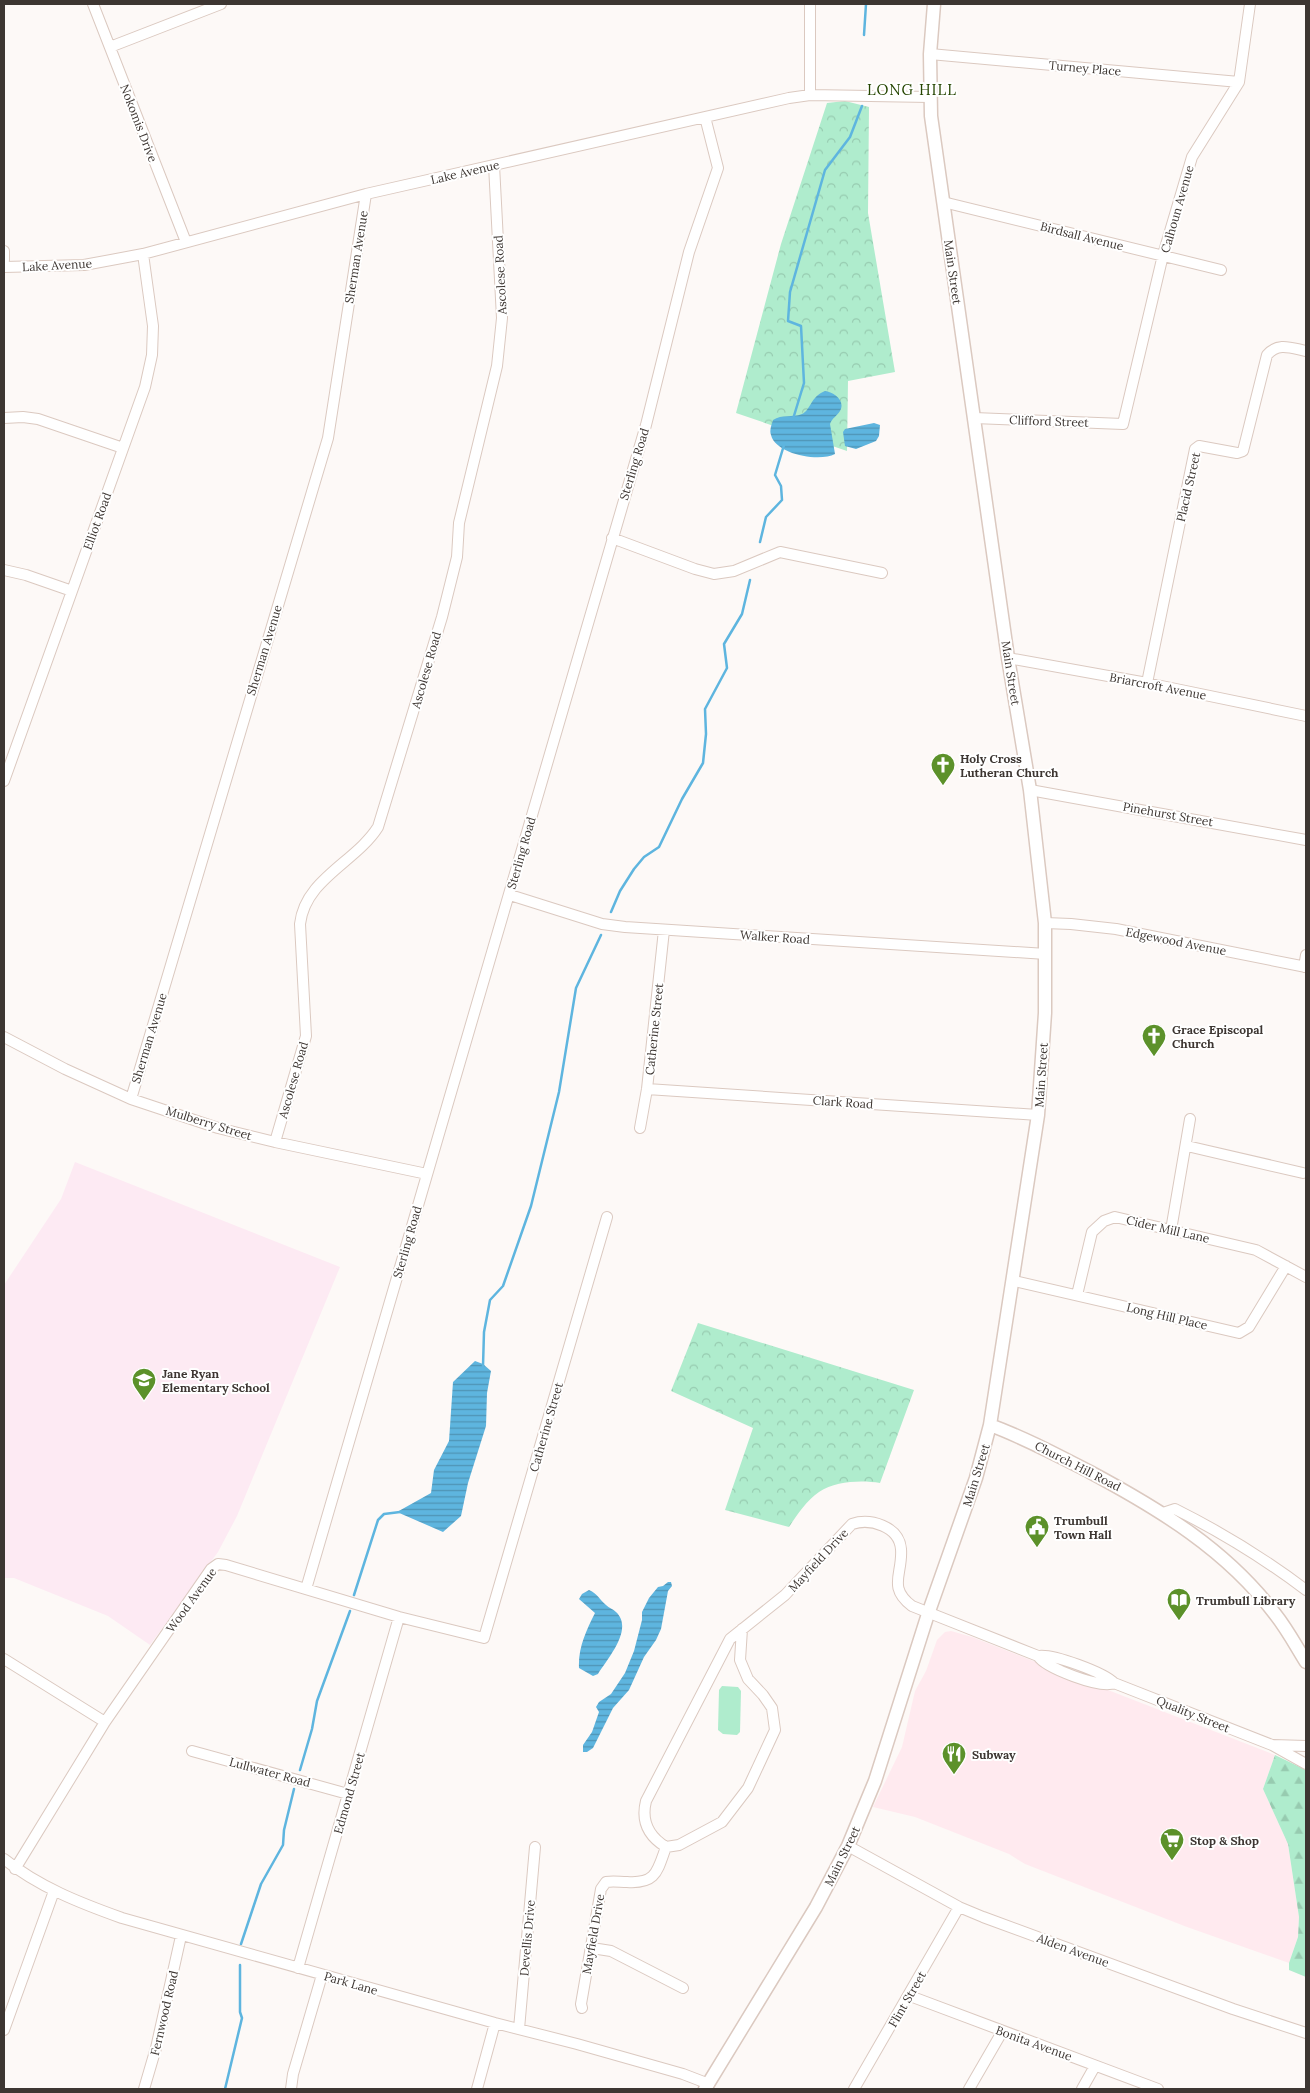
<svg xmlns="http://www.w3.org/2000/svg" width="1310" height="2093" font-family="Lora,serif">
  <defs>
    <pattern id="forest-firs" width="22" height="20" patternUnits="userSpaceOnUse" patternTransform="scale(1.25)"><rect width="22" height="20" fill="#afeccd"/><path d="M5 1l3.5 6h-7zM16 11l3.5 6h-7z" fill="#97cbb0"/></pattern>
    <pattern id="park-crowns" width="20" height="18" patternUnits="userSpaceOnUse" patternTransform="scale(1.25)"><rect width="20" height="18" fill="#afeccd"/><path d="M2 6a3 3 0 1 1 6 0M12 15a3 3 0 1 1 6 0" fill="none" stroke="#97cbb0"/></pattern>
    <pattern id="water-rules" width="6" height="5" patternUnits="userSpaceOnUse" patternTransform="scale(1.25)"><rect width="6" height="5" fill="#5eb5df"/><path d="M0 2.5h6" fill="none" stroke="#4f94b5"/></pattern>
  </defs>
  <rect width="100%" height="100%" fill="#fdf9f7"/>
  <path fill="#ffeaef" d="M951,1631L972,1637L1275,1755L1263,1789L1288,1844L1299,1917L1298,1937L1289,1963L1187,1927L1025,1864L1009,1854L915,1817L873,1807L902,1747L915,1691L926,1671L937,1640L945,1632Z"/>
  <path fill="#fdeaf3" d="M75,1162L340,1267L237,1516L218,1552L150,1645L108,1616L14,1578H4V1285L61,1199Z"/>
  <path fill="url(#forest-firs)" d="M1275,1755L1306,1770V1977L1289,1970V1963L1298,1937L1299,1917L1288,1844L1263,1789Z"/>
  <path fill="url(#park-crowns)" d="M845,101L869,107L868,213L895,372L848,381L847,451L736,413L781,244L827,103Z
    M698,1323L914,1390L880,1483C861,1480 836,1481 819,1492C807,1500 797,1515 789,1527L725,1510L753,1428L671,1391Z"/>
  <path fill="#afeccd" d="M722,1686L738,1687L741,1691L740,1732L737,1735L723,1734L718,1730L719,1690Z"/>
  <path fill="url(#water-rules)" d="M825,391C833,392 846,400 840,411C837,416 832,418 830,424L835,454C820,462 776,455 771,435C769,430 772,424 773,420C782,414 792,418 802,414C811,410 810,397 825,391Z
    M874,423L880,425L879,436L876,441L856,449L845,446L843,432L845,429Z
    M475,1361L483,1364L491,1371L487,1393L486,1426L468,1483L461,1516L443,1532L397,1512L431,1493L434,1470L449,1441L453,1382Z
    M668,1582H671L672,1586L668,1591L661,1629L656,1640L644,1657L629,1690L613,1708L593,1748L587,1752H583V1745L592,1732L599,1712L596,1707L599,1702L611,1694L625,1673L634,1651L642,1620V1612L649,1598L658,1587L663,1586Z
    M589,1590C598,1594 599,1599 606,1605C609,1608 613,1609 616,1612C634,1629 608,1658 598,1674L593,1676L579,1668C578,1648 586,1631 595,1613L579,1599L582,1594Z"/>
  <g fill="none" stroke-linecap="round" stroke-linejoin="round">
    <path stroke="#5eb5df" stroke-width="2.5" d="M864,35L866,4
      M793,419L804,383L801,326L788,321L790,292L825,170L850,137L862,106
      M760,542L766,517L782,500L781,486L775,475L784,445
      M611,912L620,891L634,869L644,857L659,847L682,799L703,763L706,734L705,709L727,668L724,644L742,614L750,580
      M483,1366L484,1332L490,1300L503,1286L531,1206L559,1092L576,988L601,935
      M354,1595L378,1520L384,1514L400,1512
      M300,1770L312,1729L317,1701L350,1611
      M241,1944L261,1884L283,1845L284,1830L294,1789
      M225,2089L242,2018L240,2012V1965"/>
    <defs>
      <path id="minor" d="M93,4L186,242
        M110,47L221,4
        M930,54L1239,82
        M810,95V4
        M943,202L1221,270
        M4,251V260
        M4,267L84,265L143,254L366,194L789,98L810,95L930,97
        M4,418L23,417L38,419L123,448
        M974,418L1123,424L1163,255L1192,157L1239,82L1250,4
        M612,538L695,569L714,574L734,571L780,552L882,573
        M4,570L26,575L72,591
        M1008,658L1147,683L1306,716
        M1147,683L1195,449L1199,446L1237,453L1243,451L1267,355C1278,342 1291,348 1306,351
        M4,781L145,387L152,355L153,326L143,254
        M1030,790L1306,840
        M510,895L602,924L625,927L1046,954
        M1045,923L1071,924L1116,929L1306,967
        M1304,967L1306,955
        M4,1037L65,1069L131,1099L218,1128L275,1142L427,1174
        M647,1089L1038,1115
        M131,1099L328,438L366,194
        M640,1128L647,1089L664,930
        M275,1142L306,1036L300,924C305,879 356,862 378,827L442,617L457,557L459,523L497,366L502,318L494,165
        M1187,1146L1303,1173
        M1171,1230L1190,1119
        M1014,1281L1239,1333L1249,1327L1286,1266
        M1077,1295L1092,1232L1104,1221L1115,1217L1256,1250L1306,1277
        M1163,1513L1175,1509C1221,1532 1265,1559 1306,1590
        M306,1589L646,425L689,252L718,168L705,117
        M1038,1656C1045,1668 1101,1689 1114,1683
        M4,1659L105,1722
        M1273,1745L1306,1746
        M192,1751L348,1794
        M848,1846L959,1907L983,1917L1233,2009L1306,2033
        M666,1847L679,1845L722,1822L748,1788L775,1730L772,1708L763,1695L748,1679L740,1660L742,1629
        M4,1859C39,1887 80,1903 122,1918L495,2023L577,2044L683,2074L709,2084
        M15,1869L105,1722L211,1569L218,1564L226,1565L399,1617L484,1638L607,1217
        M592,1948L611,1951L683,1988
        M298,1968L399,1617
        M910,1996L1158,2089
        M582,2008L581,2004L601,1889L606,1882C613,1881 620,1882 627,1882C656,1884 657,1872 666,1847C648,1836 641,1821 646,1801L730,1639L785,1595L852,1524C870,1518 899,1526 901,1549C903,1574 887,1587 912,1606L1038,1656C1052,1653 1105,1673 1114,1683L1272,1745L1306,1764
        M519,2029L535,1847
        M4,2030L54,1891
        M144,2089L156,2048L181,1936
        M291,2089L293,2074L322,1975
        M477,2089L495,2023
        M854,2089L959,1907
        M969,2089L1002,2032
        M1082,2089L1095,2066"/>
      <path id="major" d="M990,1425C1025,1438 1057,1455 1090,1472C1159,1509 1227,1550 1275,1614C1287,1629 1296,1646 1306,1662
        M705,2089L816,1907L848,1846L875,1781L928,1614L976,1478L990,1425L1038,1115L1045,1013V923L1030,790L1008,658L931,116L930,54L934,4"/>
    </defs>
    <use href="#minor" stroke="#dbc9c0" stroke-width="12"/>
    <use href="#major" stroke="#dbc9c0" stroke-width="15"/>
    <use href="#minor" stroke="#fff" stroke-width="10"/>
    <use href="#major" stroke="#fff" stroke-width="12"/>
  </g>
  <defs>
    <symbol id="church-pin" viewBox="-11 -11 22 30"><path d="M0 17L-7.5 6A9.5 9.5 0 1 1 7.5 6Z" fill="#5c912a" stroke="#fff"/><path d="M-1.2-6h2.4v3.5h3.3v2.4h-3.3V6h-2.4V-.1h-3.3v-2.4h3.3Z" fill="#fff"/></symbol>
    <symbol id="school-pin" viewBox="-11 -11 22 30"><path d="M0 17L-7.5 6A9.5 9.5 0 1 1 7.5 6Z" fill="#5c912a" stroke="#fff"/><path d="M0-5L7-2L0 1L-7-2ZM-4 1L0 2.5L4 1V4Q0 6-4 4Z" fill="#fff"/></symbol>
    <symbol id="civic-pin" viewBox="-11 -11 22 30"><path d="M0 17L-7.5 6A9.5 9.5 0 1 1 7.5 6Z" fill="#5c912a" stroke="#fff"/><path d="M-.6-6.5H3V-4.5H.6V-3L4-1V1h2V6H-6V1h2V-1L-.6-3ZM-1.2 2.5V6h2.4V2.5Z" fill="#fff"/></symbol>
    <symbol id="library-pin" viewBox="-11 -11 22 30"><path d="M0 17L-7.5 6A9.5 9.5 0 1 1 7.5 6Z" fill="#5c912a" stroke="#fff"/><path d="M-6-4Q-3-5.5-.7-3.5V5Q-3 3-6 4ZM6-4Q3-5.5 .7-3.5V5Q3 3 6 4Z" fill="#fff"/></symbol>
    <symbol id="restaurant-pin" viewBox="-11 -11 22 30"><path d="M0 17L-7.5 6A9.5 9.5 0 1 1 7.5 6Z" fill="#5c912a" stroke="#fff"/><path d="M-5-6h1v4h1v-4h1v4h1v-4h1v5L-1.5 .5V6h-2V.5L-5-1ZM5-6V6H3V1.5H1.5Q1.5-4 5-6Z" fill="#fff"/></symbol>
    <symbol id="supermarket-pin" viewBox="-11 -11 22 30"><path d="M0 17L-7.5 6A9.5 9.5 0 1 1 7.5 6Z" fill="#5c912a" stroke="#fff"/><path d="M-6-5.5h2.5l.6 2H6L4.5 2H-2.5L-4.4-4H-6ZM-1.5 3.2a1.3 1.3 0 1 0 .1 0ZM3 3.2a1.3 1.3 0 1 0 .1 0Z" fill="#fff"/></symbol>
  </defs>
  <g fill-rule="evenodd">
    <use href="#church-pin" x="929" y="751" width="28" height="38"/>
    <use href="#church-pin" x="1140" y="1022" width="28" height="38"/>
    <use href="#school-pin" x="130" y="1366" width="28" height="38"/>
    <use href="#civic-pin" x="1023" y="1513" width="28" height="38"/>
    <use href="#library-pin" x="1165" y="1586" width="28" height="38"/>
    <use href="#restaurant-pin" x="940" y="1740" width="28" height="38"/>
    <use href="#supermarket-pin" x="1158" y="1826" width="28" height="38"/>
  </g>
  <g text-anchor="middle" dominant-baseline="central" stroke-width="4" stroke-linejoin="round" paint-order="stroke">
    <g font-size="12" fill="#3d3632" stroke="#fff">
      <text transform="translate(1085 68) rotate(5)">Turney Place</text>
      <text transform="translate(139 123) rotate(69)">Nokomis Drive</text>
      <text transform="translate(465 172) rotate(-13)">Lake Avenue</text>
      <text transform="translate(1177 209) rotate(-74)">Calhoun Avenue</text>
      <text transform="translate(1082 236) rotate(14)">Birdsall Avenue</text>
      <text transform="translate(356 257) rotate(-81)">Sherman Avenue</text>
      <text transform="translate(57 265) rotate(-3)">Lake Avenue</text>
      <text transform="translate(953 272) rotate(82)">Main Street</text>
      <text transform="translate(500 275) rotate(-93)">Ascolese Road</text>
      <text transform="translate(1049 421) rotate(2)">Clifford Street</text>
      <text transform="translate(634 464) rotate(-73)">Sterling Road</text>
      <text transform="translate(1188 487) rotate(-77)">Placid Street</text>
      <text transform="translate(97 521) rotate(-70)">Elliot Road</text>
      <text transform="translate(264 650) rotate(-73)">Sherman Avenue</text>
      <text transform="translate(426 670) rotate(-74)">Ascolese Road</text>
      <text transform="translate(1011 673) rotate(81)">Main Street</text>
      <text transform="translate(1158 686) rotate(11)">Briarcroft Avenue</text>
      <text transform="translate(1168 814) rotate(10)">Pinehurst Street</text>
      <text transform="translate(521 853) rotate(-74)">Sterling Road</text>
      <text transform="translate(775 937) rotate(4)">Walker Road</text>
      <text transform="translate(1176 941) rotate(11)">Edgewood Avenue</text>
      <text transform="translate(654 1029) rotate(-84)">Catherine Street</text>
      <text transform="translate(149 1038) rotate(-73)">Sherman Avenue</text>
      <text transform="translate(1041 1075) rotate(-86)">Main Street</text>
      <text transform="translate(293 1080) rotate(-74)">Ascolese Road</text>
      <text transform="translate(843 1102) rotate(4)">Clark Road</text>
      <text transform="translate(209 1123) rotate(17)">Mulberry Street</text>
      <text transform="translate(1168 1229) rotate(13)">Cider Mill Lane</text>
      <text transform="translate(407 1242) rotate(-74)">Sterling Road</text>
      <text transform="translate(1167 1316) rotate(13)">Long Hill Place</text>
      <text transform="translate(546 1427) rotate(-74)">Catherine Street</text>
      <text transform="translate(1078 1466) rotate(27)">Church Hill Road</text>
      <text transform="translate(976 1475) rotate(-73)">Main Street</text>
      <text transform="translate(818 1560) rotate(-47)">Mayfield Drive</text>
      <text transform="translate(191 1600) rotate(-54)">Wood Avenue</text>
      <text transform="translate(1193 1714) rotate(22)">Quality Street</text>
      <text transform="translate(270 1772) rotate(15)">Lullwater Road</text>
      <text transform="translate(349 1793) rotate(-74)">Edmond Street</text>
      <text transform="translate(842 1856) rotate(-64)">Main Street</text>
      <text transform="translate(593 1934) rotate(-80)">Mayfield Drive</text>
      <text transform="translate(527 1938) rotate(-85)">Devellis Drive</text>
      <text transform="translate(1073 1950) rotate(20)">Alden Avenue</text>
      <text transform="translate(351 1983) rotate(16)">Park Lane</text>
      <text transform="translate(907 1999) rotate(-60)">Flint Street</text>
      <text transform="translate(164 2013) rotate(-77)">Fernwood Road</text>
      <text transform="translate(1034 2043) rotate(20)">Bonita Avenue</text>
    </g>
    <g font-size="12" font-weight="bold" fill="#3d3632" stroke="#fff" text-anchor="start">
      <text x="960" y="758">Holy Cross<tspan x="960" dy="14">Lutheran Church</tspan></text>
      <text x="1172" y="1029">Grace Episcopal<tspan x="1172" dy="14">Church</tspan></text>
      <text x="162" y="1373">Jane Ryan<tspan x="162" dy="14">Elementary School</tspan></text>
      <text x="1054" y="1520">Trumbull<tspan x="1054" dy="14">Town Hall</tspan></text>
      <text x="1196" y="1600">Trumbull Library</text>
      <text x="972" y="1754">Subway</text>
      <text x="1190" y="1840">Stop &amp; Shop</text>
    </g>
    <g font-size="15" letter-spacing="1" fill="#254500" stroke="#fff">
      <text x="912" y="89">LONG HILL</text>
    </g>
  </g>
  <rect width="1310" height="2093" fill="none" stroke="#3d3632" stroke-width="10"/>
</svg>
